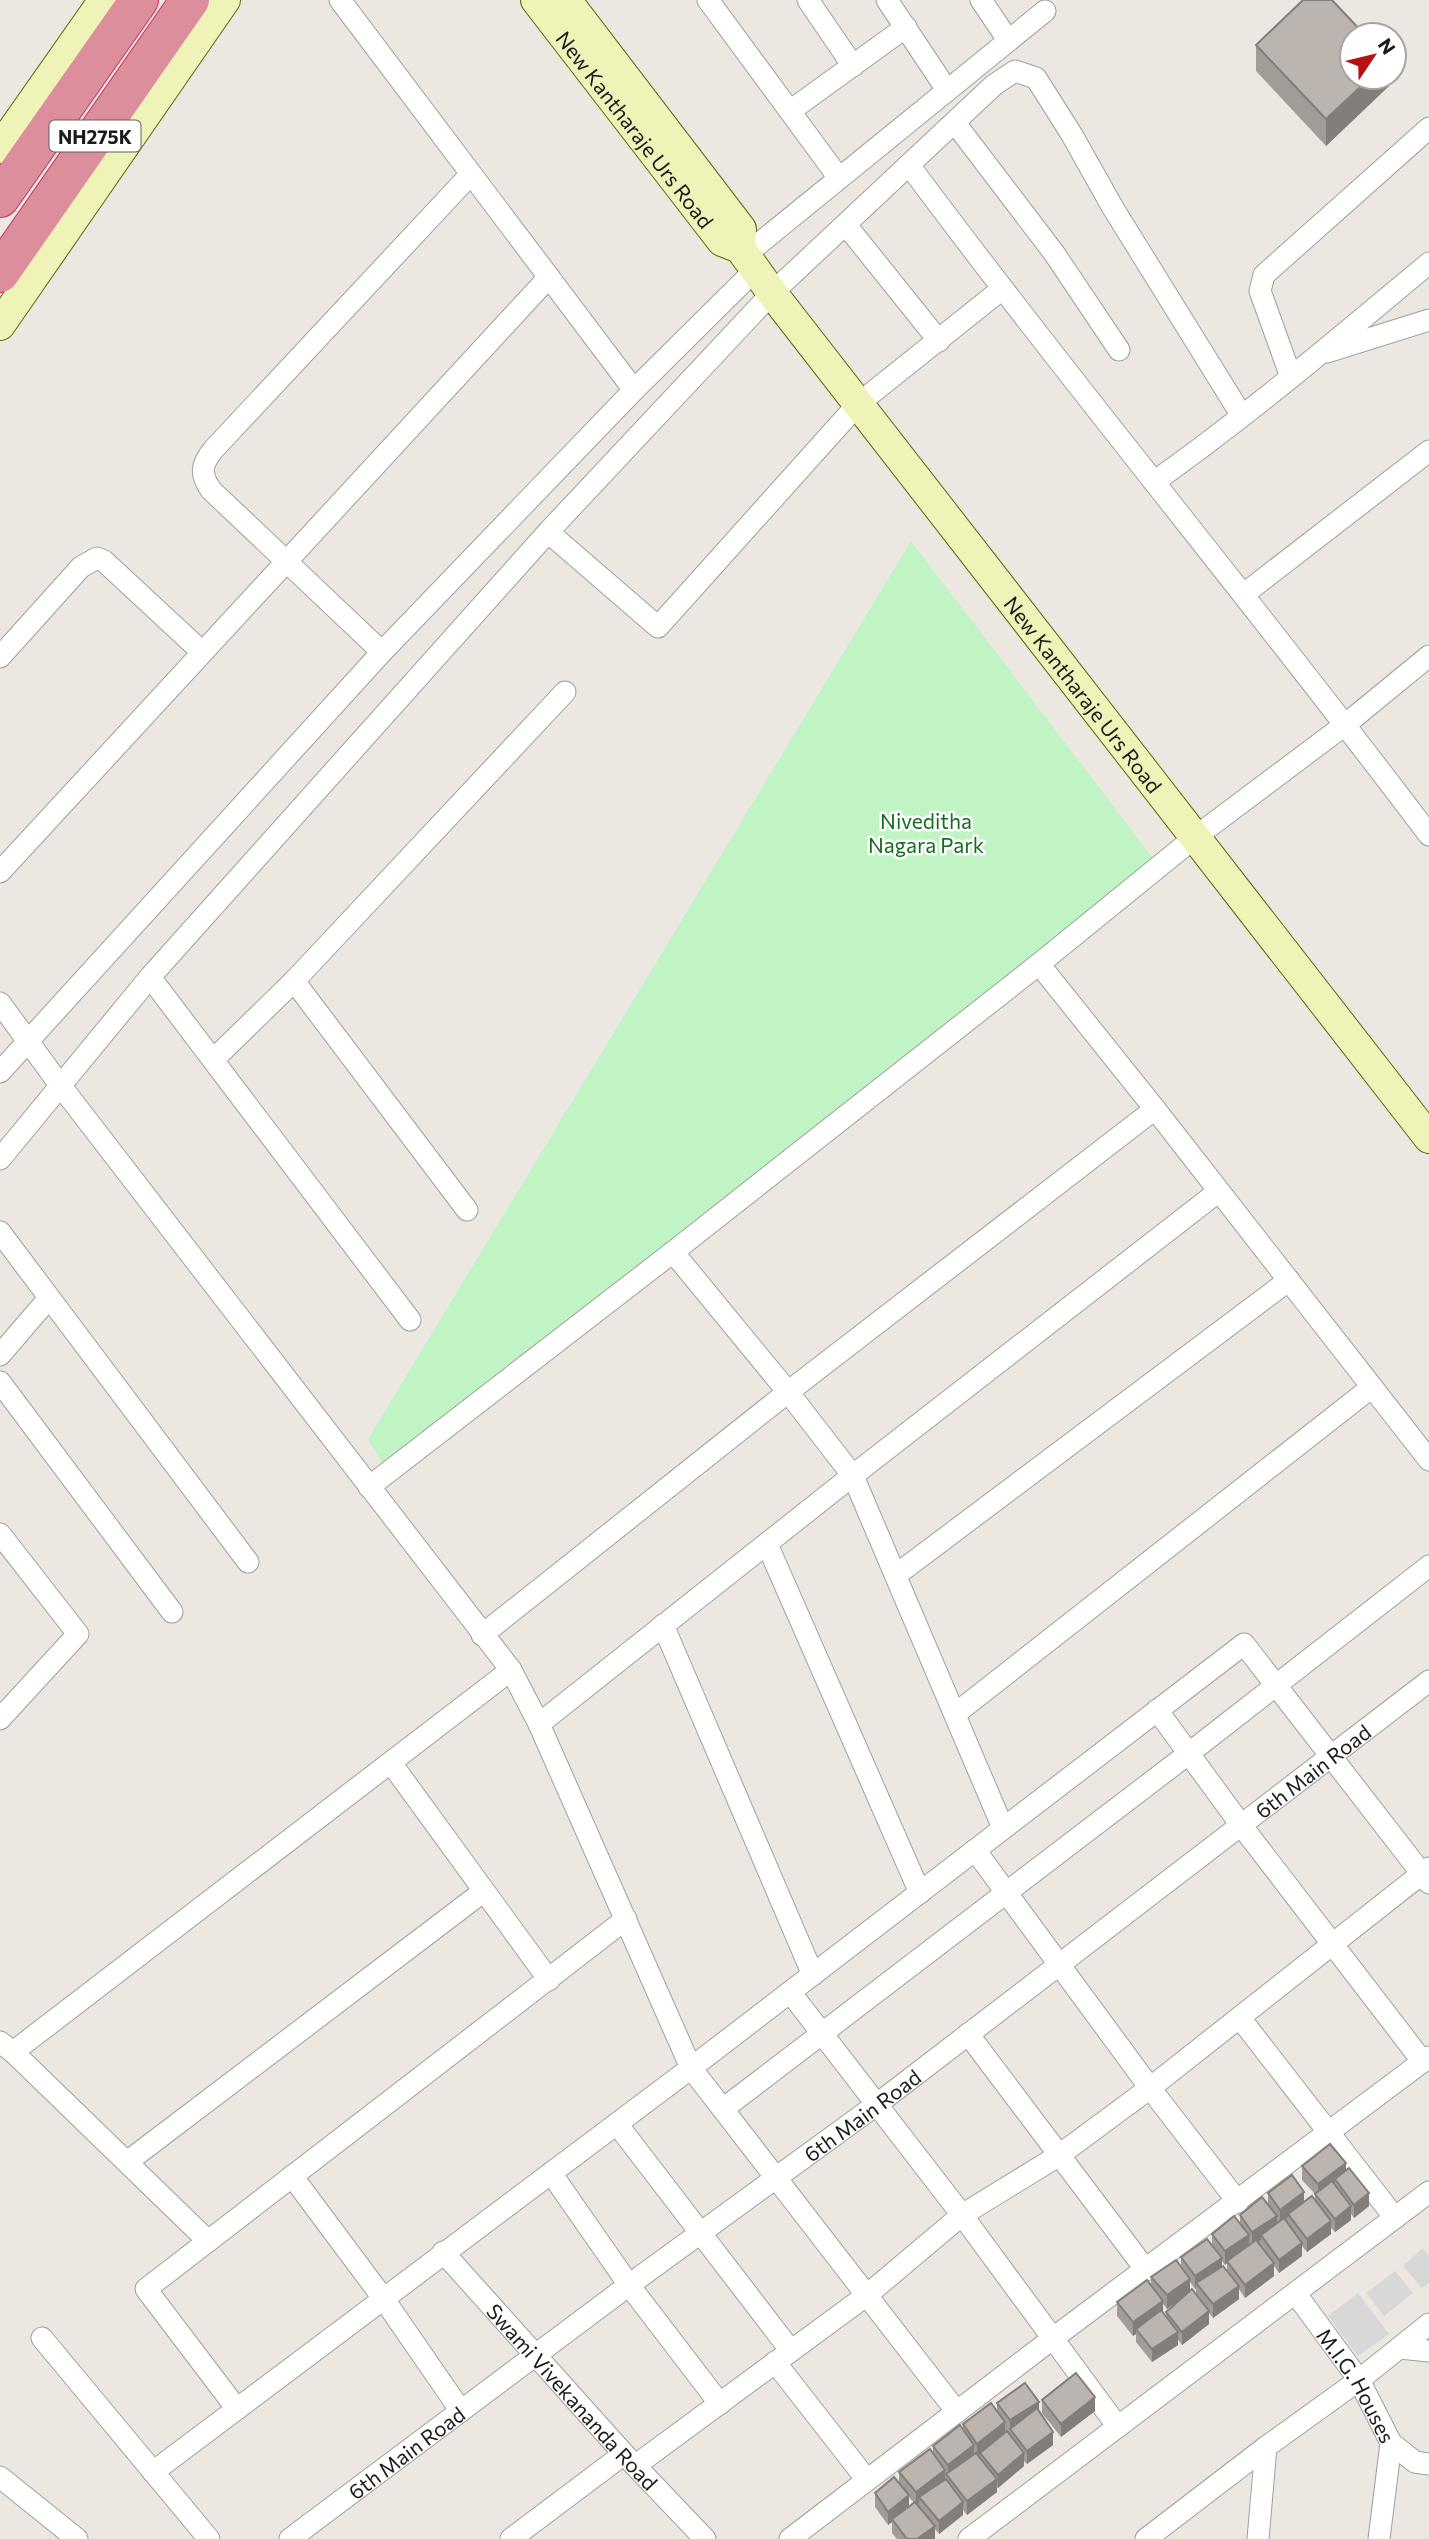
<svg xmlns="http://www.w3.org/2000/svg" width="1429" height="2539" font-family="Commissioner,sans-serif">
  <rect width="100%" height="100%" fill="#ece8e1"/>
  <path fill="#d9d8d8" d="M1423,2248L1429,2256V2283L1422,2288L1403,2266Z
    M1395,2271L1413,2293L1384,2316L1366,2293Z
    M1358,2293L1389,2334L1358,2356L1328,2316Z"/>
  <path fill="#c0f4c5" d="M911,541L1156,862L385,1467L368,1439Z"/>
  <g fill="none" stroke-linecap="round" stroke-linejoin="round">
    <defs>
      <g id="street">
        <path d="M340,0L634,390"/>
        <path d="M708,0L839,178"/>
        <path d="M808,0L853,66"/>
        <path d="M887,0L947,90"/>
        <path d="M981,0L1008,40"/>
        <path d="M790,111L906,27"/>
        <path d="M955,123L1054,253L1119,350"/>
        <path d="M909,165C1078,392 1259,609 1429,835"/>
        <path d="M846,225L939,341"/>
        <path d="M745,255L1045,11"/>
        <path d="M1327,352L1429,320"/>
        <path d="M1291,377L1260,291L1264,275L1429,128"/>
        <path d="M1154,482C1250,414 1339,338 1429,263"/>
        <path d="M548,532L658,627L858,404L1002,289"/>
        <path d="M1244,594L1429,451"/>
        <path d="M382,652L211,490C200,474 201,465 213,450L470,175"/>
        <path d="M0,657L81,567L97,558L104,561L202,652"/>
        <path d="M0,872L549,277"/>
        <path d="M1039,964L1155,1109L1429,1460"/>
        <path d="M150,977L548,532L772,293L994,85L1015,71L1036,78L1072,135L1113,208L1242,416"/>
        <path d="M294,981L565,692"/>
        <path d="M0,1003L60,1085L511,1670L539,1724L691,2068L957,2412"/>
        <path d="M213,1060L294,981L467,1210"/>
        <path d="M0,1072L382,652L634,390L755,270"/>
        <path d="M0,1159L150,977L410,1320"/>
        <path d="M0,1232L248,1562"/>
        <path d="M673,1252L788,1392L853,1476L1003,1828"/>
        <path d="M0,1355L49,1298"/>
        <path d="M0,1382L172,1612"/>
        <path d="M369,1487L673,1252L1039,964L1194,838L1346,724L1429,656"/>
        <path d="M0,1534L78,1634L0,1719"/>
        <path d="M767,1544L920,1893"/>
        <path d="M896,1575L1289,1280"/>
        <path d="M663,1625L813,1975"/>
        <path d="M482,1635L788,1392L1155,1109"/>
        <path d="M1157,1710L1241,1825L1423,2062"/>
        <path d="M955,1714L1372,1387"/>
        <path d="M539,1724L847,1480L1219,1191"/>
        <path d="M391,1763L549,1980"/>
        <path d="M975,1850L1150,2088L1238,2202"/>
        <path d="M790,1992L962,2215L1118,2427"/>
        <path d="M1240,2018L1395,2218"/>
        <path d="M968,2034L1146,2270"/>
        <path d="M0,2042L13,2052L208,2241"/>
        <path d="M13,2052L511,1670"/>
        <path d="M723,2109L1188,1754L1429,1566"/>
        <path d="M617,2124L791,2351"/>
        <path d="M127,2162L484,1891"/>
        <path d="M551,2173L629,2285L720,2404"/>
        <path d="M292,2176L383,2298L461,2411"/>
        <path id="s1" d="M443,2252L624,2454L705,2539"/>
        <path id="s2" d="M1296,2294L1359,2380L1391,2443L1415,2462L1429,2464"/>
        <path d="M42,2338L209,2539"/>
        <path d="M1400,2348L1429,2351"/>
        <path d="M775,2362L867,2480"/>
        <path d="M237,2409L146,2289L626,1919"/>
        <path d="M636,2465L867,2295L962,2215L1058,2156L1150,2088L1429,1868"/>
        <path d="M153,2472L691,2068L1244,1644L1429,1883"/>
        <path d="M0,2477L77,2539"/>
        <path id="s3" d="M290,2539L629,2285L876,2105L1429,1681"/>
        <path d="M511,2539L624,2454"/>
        <path d="M790,2539L1052,2339L1429,2057"/>
        <path d="M969,2539L1429,2192"/>
        <path d="M1146,2539L1266,2447L1359,2380L1429,2324"/>
        <path d="M1258,2539L1266,2447"/>
        <path d="M1379,2539L1391,2443"/>
      </g>
      <g id="secondary">
        <path id="s4" d="M536,0L722,241L740,248L772,293L1429,1138"/>
        <path d="M566,0L741,229L740,248"/>
        <path d="M0,148L104,0"/>
        <path d="M0,325L225,0"/>
      </g>
      <path id="highway" d="M0,198L139,0
        M0,273L190,0"/>
    </defs>
    <use href="#street" stroke="#9f9f9f" stroke-width="23"/>
    <use href="#secondary" stroke="#5c660e" stroke-width="32"/>
    <use href="#highway" stroke="#c63264" stroke-width="40"/>
    <use href="#street" stroke="#fff" stroke-width="21"/>
    <use href="#secondary" stroke="#f0f3b8" stroke-width="30"/>
    <use href="#highway" stroke="#dd8e9d" stroke-width="38"/>
  </g>
  <path fill="#a29b96" fill-rule="evenodd" d="M1256,45L1389,77V86L1326,146L1256,71Z
    M1302,2166L1346,2170L1369,2206L1354,2218L1351,2214V2220L1335,2232L1331,2228V2234L1307,2252L1302,2246V2256L1279,2273L1274,2266V2276L1245,2298L1239,2289V2299L1213,2318L1209,2313V2324L1182,2345L1178,2340V2345L1152,2362L1136,2342V2334L1133,2336L1117,2316V2302L1151,2285V2277L1181,2266V2257L1212,2245V2234L1240,2223V2215L1268,2204V2193L1304,2201L1315,2200V2194L1302,2180ZM1222,2261L1225,2265L1227,2263V2271L1222,2267ZM1190,2282L1195,2289H1196V2294L1190,2292ZM1189,2292L1166,2312V2316L1163,2313V2304L1167,2309Z
    M1042,2400L1095,2411L1061,2437L1042,2413Z
    M997,2403L1039,2411L1053,2445L1027,2464L1024,2461V2466L998,2488L997,2487V2492L967,2515L963,2510V2515L939,2534L935,2529V2539H897L892,2533V2522L888,2525L875,2507V2493L899,2484V2472L933,2454V2446L963,2430V2424L997,2410ZM909,2497L914,2503L909,2507Z"/>
  <path fill="#847e7a" d="M1371,77H1389V86L1326,146V119Z
    M1346,2163V2177L1335,2179V2185L1318,2198V2184Z
    M1304,2192V2206L1288,2214V2217L1280,2223V2210Z
    M1369,2193V2206L1354,2218V2205Z
    M1351,2206V2220L1335,2232V2219Z
    M1277,2216V2229L1261,2235V2240L1252,2246V2232Z
    M1331,2221V2234L1307,2252V2239Z
    M1249,2235V2249L1227,2261V2263L1225,2265V2251Z
    M1302,2243V2256L1279,2273V2260Z
    M1222,2258V2271L1196,2283L1195,2289V2276Z
    M1274,2263V2276L1245,2298V2285Z
    M1190,2279V2292L1167,2309V2295Z
    M1239,2286V2299L1213,2318V2304Z
    M1163,2301V2314L1136,2329V2334L1133,2336V2322Z
    M1209,2311V2324L1182,2345V2332Z
    M1178,2332V2345L1152,2362V2349Z
    M1095,2397V2411L1061,2437V2424Z
    M1039,2402V2415L1010,2429V2420Z
    M1005,2422V2435L977,2457V2444Z
    M1053,2432V2445L1027,2464V2451Z
    M974,2445V2459L948,2476V2465Z
    M1024,2453V2466L998,2488V2475Z
    M945,2470V2483L919,2497V2503L916,2505V2492Z
    M997,2479V2492L967,2515V2501Z
    M909,2495V2508L892,2519V2522L888,2525V2512Z
    M963,2502V2515L939,2534V2521Z
    M935,2526V2539H917Z"/>
  <path fill="#bcb4ae" stroke="#847e7a" stroke-width="2" d="M1303,0H1332L1365,35H1352V77H1371L1326,119L1256,45Z
    M1330,2144L1346,2163L1318,2184L1302,2166Z
    M1349,2168L1369,2193L1354,2205L1335,2179Z
    M1292,2175L1304,2192L1280,2210L1268,2193Z
    M1332,2181L1351,2206L1335,2219L1315,2194Z
    M1312,2196L1331,2221L1307,2239L1288,2214Z
    M1262,2197L1277,2216L1252,2232L1240,2215Z
    M1234,2216L1249,2235L1225,2251L1212,2234Z
    M1284,2218L1302,2243L1279,2260L1261,2235Z
    M1207,2239L1222,2258L1195,2276L1181,2257Z
    M1256,2240L1274,2263L1245,2285L1227,2261Z
    M1176,2260L1190,2279L1167,2295L1151,2277Z
    M1223,2266L1239,2286L1213,2304L1196,2283Z
    M1147,2280L1163,2301L1133,2322L1117,2302Z
    M1192,2289L1209,2311L1182,2332L1166,2312Z
    M1161,2310L1178,2332L1152,2349L1136,2329Z
    M1076,2373L1095,2397L1061,2424L1042,2400Z
    M1025,2383L1039,2402L1010,2420L997,2403Z
    M991,2403L1005,2422L977,2444L963,2424Z
    M1037,2408L1053,2432L1027,2451L1010,2429Z
    M960,2425L974,2445L948,2465L933,2446Z
    M1007,2431L1024,2453L998,2475L980,2453Z
    M930,2449L945,2470L916,2492L899,2472Z
    M976,2453L997,2479L967,2501L946,2474Z
    M894,2477L909,2495L888,2512L875,2493Z
    M946,2479L963,2502L939,2521L919,2497Z
    M915,2502L935,2526L917,2539H907L892,2519Z"/>
  <g text-anchor="middle" dominant-baseline="central" stroke-width="5" stroke-linejoin="round" paint-order="stroke">
    <rect fill="#fff" stroke="#5f5f5f" stroke-width="2" x="49.5" y="120.5" width="91" height="31" rx="5"/>
    <g font-size="19" font-weight="bold" fill="#1b1b1b">
      <text x="95" y="136">NH275K</text>
    </g>
    <g font-size="21" fill="#1b1b1b" stroke="#fff">
      <text stroke="none"><textPath href="#s4" startOffset="163">New Kantharaje Urs Road</textPath></text>
      <text stroke="none"><textPath href="#s4" startOffset="887">New Kantharaje Urs Road</textPath></text>
      <text stroke="none"><textPath href="#s3" startOffset="1279">6th Main Road</textPath></text>
      <text stroke="none"><textPath href="#s3" startOffset="712">6th Main Road</textPath></text>
      <text stroke="none"><textPath href="#s2" startOffset="110">M.I.G. Houses</textPath></text>
      <text stroke="none"><textPath href="#s1" startOffset="194">Swami Vivekananda Road</textPath></text>
      <text stroke="none"><textPath href="#s3" startOffset="145">6th Main Road</textPath></text>
    </g>
    <g font-size="21" fill="#146e1c" stroke="#fff">
      <text x="926" y="820">Niveditha<tspan x="926" dy="24">Nagara Park</tspan></text>
    </g>
  </g>
  <g transform="translate(1373 56) rotate(55)"><circle r="33" fill="#ffffff" stroke="#a4a4a4" stroke-width="2"/>
  <path d="M0-5L12 26L0 18L-12 26Z" fill="#b51211"/>
  <text y="-10" font-size="19" font-weight="bold" text-anchor="middle" fill="#1b1b1b">N</text>
  </g>
</svg>
